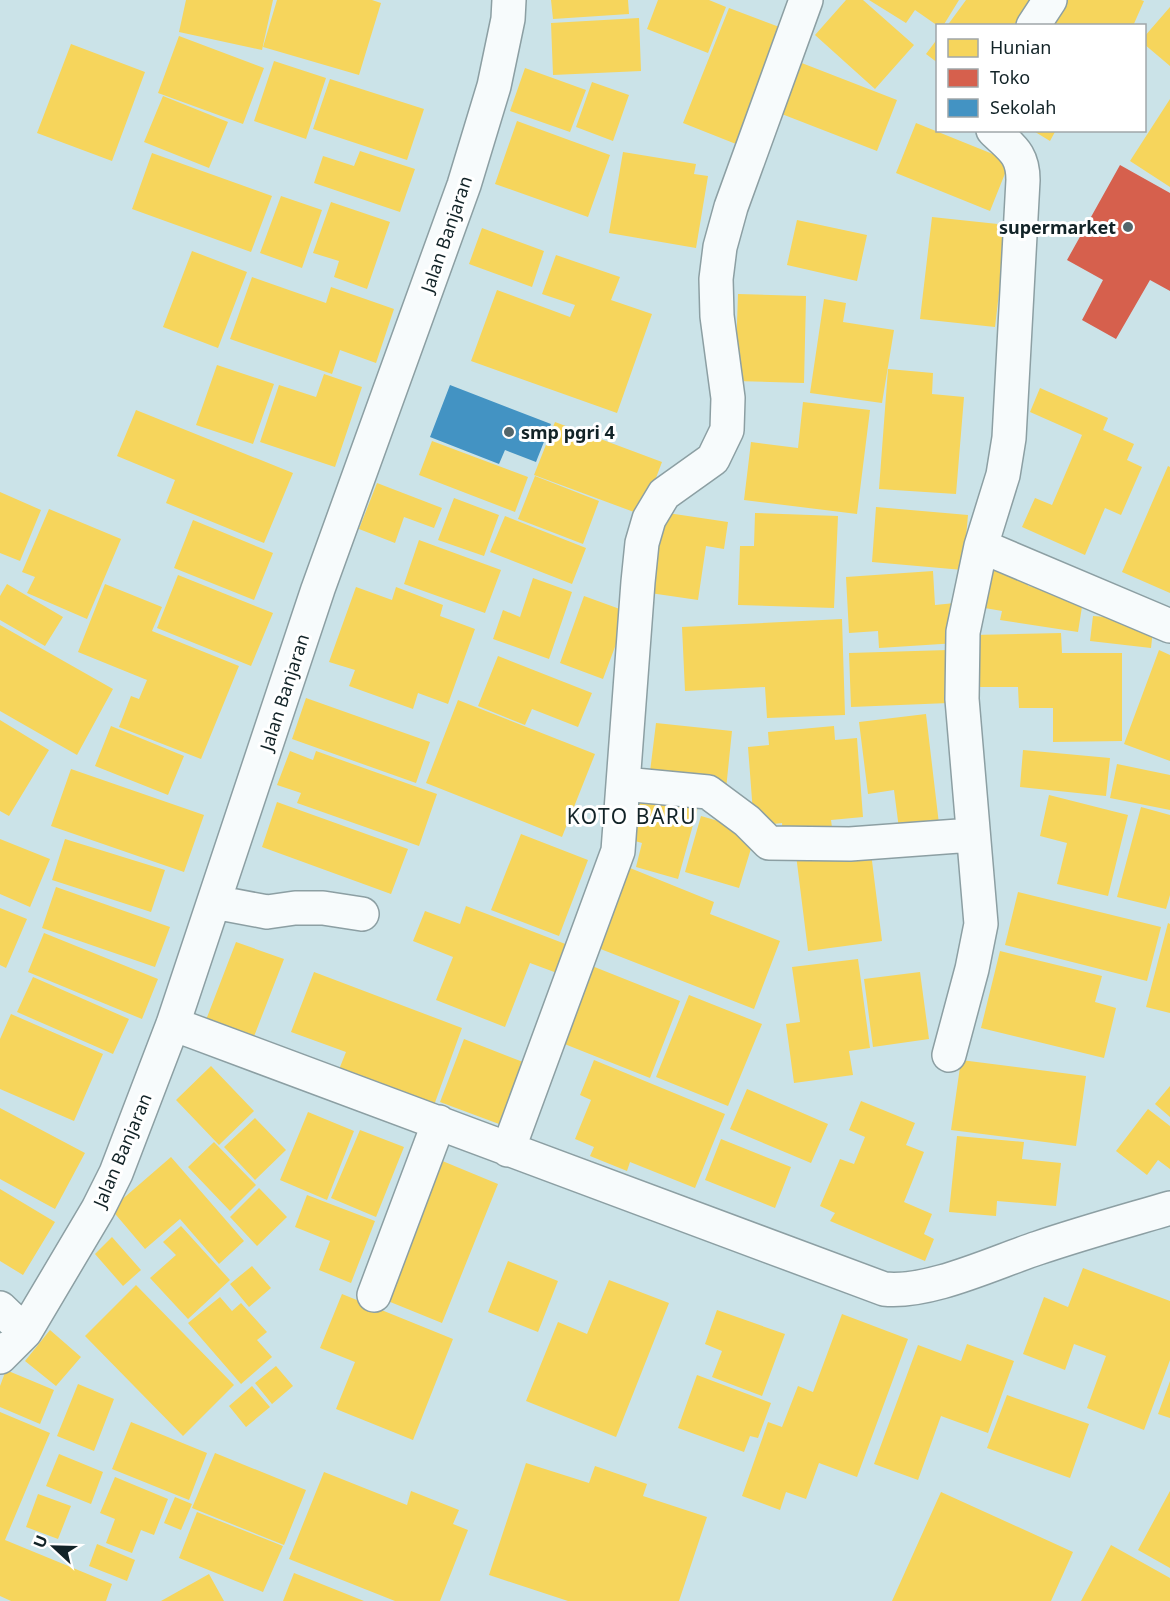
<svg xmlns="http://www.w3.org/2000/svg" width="1170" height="1601" font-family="'Noto Sans',sans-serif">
  <rect width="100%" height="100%" fill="#cbe3e8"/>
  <path fill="#f6d55c" d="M186,0H273L262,50L179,32Z
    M277,0H372L381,3L359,75L263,47Z
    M551,0H628L629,14L553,19Z
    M658,0H709L726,7L708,53L647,29Z
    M846,0H863L914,45L875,89L815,35Z
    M869,0H959L943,26H938L915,10L906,23Z
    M966,0H1032L1013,26H947Z
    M1058,0H1141L1144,1L1133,26H1048Z
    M1170,7V66L1144,44V37Z
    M729,8L782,28L736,144L683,123Z
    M639,18L641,71L553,75L551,23Z
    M179,36L264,68L243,124L158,93Z
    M938,38V63L926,54Z
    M71,44L145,72L112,161L37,133Z
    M794,60L897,100L877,151L774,111Z
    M274,61L326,78L306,139L254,121Z
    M525,68L586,90L570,132L510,111Z
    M330,79L424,109L407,160L313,129Z
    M592,82L629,95L613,141L576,127Z
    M163,96L228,122L209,168L144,142Z
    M1170,99V187L1130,161Z
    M517,121L610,155L588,217L495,184Z
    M916,123L1010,161L990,211L896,173Z
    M1032,130H1056L1050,141Z
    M360,151L415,169L400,212L314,183L323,156L354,166Z
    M623,152L696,164L694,174L708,176L696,248L609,233Z
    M152,153L272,196L251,252L132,209Z
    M281,196L322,210L302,268L260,253Z
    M331,202L390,222L367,289L334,277L339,261L313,253Z
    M932,217L1007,225L995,327L920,319Z
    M797,220L867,235L857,281L787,265Z
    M482,228L544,251L532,287L469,264Z
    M192,251L247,272L218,348L163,327Z
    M556,255L620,277L611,300L652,314L617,413L471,361L497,290L570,317L575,305L542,294Z
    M252,277L326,303L331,287L394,309L376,363L340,350L332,374L230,339Z
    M738,294L806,296L804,383L735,381Z
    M824,299L846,303L843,322L894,330L882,403L810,393Z
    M217,365L274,384L253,444L196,425Z
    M888,369L933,373L932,394L964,397L956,494L879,489Z
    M324,374L362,387L335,467L260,442L279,385L316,397Z
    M1040,388L1108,418L1103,430L1134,444L1127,460L1142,467L1121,515L1105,508L1085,555L1022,527L1035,498L1052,505L1082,435L1030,412Z
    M803,402L870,410L857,514L744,500L751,442L798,448Z
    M136,410L293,473L264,543L166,503L175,480L117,456Z
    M555,422L662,462L642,515L534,475Z
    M432,441L528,477L515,512L419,475Z
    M1168,466L1170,467V593L1122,572Z
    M535,476L599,501L583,544L518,519Z
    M377,483L442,508L434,528L404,517L395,543L359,529Z
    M0,492L41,510L20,561L0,553Z
    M454,498L499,515L484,556L438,540Z
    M876,507L968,515L963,570L872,562Z
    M49,509L121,539L87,619L27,593L35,577L22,572Z
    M661,512L728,522L724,549L706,546L698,600L650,593Z
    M755,513L838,516L834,608L738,605L740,546H754Z
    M505,516L586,548L572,584L490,552Z
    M193,520L273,553L254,600L174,568Z
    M419,540L501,570L485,613L404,584Z
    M985,566L1030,573L1028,586L1084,594L1078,632L1000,620L1002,611L979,607Z
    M933,571L935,605L955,603L957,643L879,648L878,631L849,633L846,577Z
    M178,575L273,613L251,666L157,628Z
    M533,578L572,592L549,659L493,639L503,610L520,617Z
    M7,584L63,617L45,646L0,620V596Z
    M105,584L162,607L152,631L239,666L201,759L119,727L131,696L139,699L147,680L78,652Z
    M356,587L392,600L396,587L443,605L440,616L475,629L448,704L418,693L413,709L349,686L355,670L329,662Z
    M584,596L628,612L603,679L560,663Z
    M1093,616L1154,621L1151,648L1090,641Z
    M842,619L845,715L767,718L765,687L685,691L682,627Z
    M0,625L113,689L77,755L0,711Z
    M1061,633L1062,653H1122V741L1053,742V708H1019L1018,687H973V635Z
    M948,650L949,703L851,707L849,653Z
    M1159,650L1170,655V761L1124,744Z
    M498,656L592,693L578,727L532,709L525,725L478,706Z
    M306,698L430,742L416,783L292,739Z
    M458,700L595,754L562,837L426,783Z
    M926,714L939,824L899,829L894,790L868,794L859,722Z
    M0,720L49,750L9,816L0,811Z
    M656,723L732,731L726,789L649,780Z
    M111,726L184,756L168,795L95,766Z
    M834,726L835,740L857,738L863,817L831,820L833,835L783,839L782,823L754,826L748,747L769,745L768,732Z
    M1023,750L1110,758L1106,796L1020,787Z
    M290,751L313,760L316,751L437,794L419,846L297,803L301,793L277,785Z
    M1117,764L1170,775V810L1110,798Z
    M71,769L204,815L184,872L51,826Z
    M634,789L698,807L678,879L636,867L642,843L621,837Z
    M1049,795L1128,815L1108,896L1057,884L1067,843L1040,836Z
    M277,802L408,849L391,894L262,847Z
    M1141,807L1170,815V895L1166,909L1117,897Z
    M701,816L756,832L739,888L685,872Z
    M521,834L588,860L559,936L491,910Z
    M0,839L50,859L30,907L0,894Z
    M65,839L165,870L151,912L52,880Z
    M870,845L882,941L808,951L796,855Z
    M630,868L714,902L710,914L780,941L754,1009L598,948Z
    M56,887L170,927L155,967L42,928Z
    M1018,892L1161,927L1147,981L1005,945Z
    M466,906L568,945L557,973L530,963L505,1027L436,1000L453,957L413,941L425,911L460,924Z
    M0,908L27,919L6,968L0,965Z
    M1168,923L1170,924V1013L1146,1007Z
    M44,933L158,979L142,1019L28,972Z
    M236,942L284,959L253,1039L206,1020Z
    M1000,951L1102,976L1095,1002L1116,1008L1104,1058L981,1028Z
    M858,959L870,1048L849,1051L853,1075L794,1083L786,1024L800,1022L792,967Z
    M592,966L680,1001L650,1078L562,1043Z
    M314,972L462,1028L433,1108L338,1072L346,1052L291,1032Z
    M920,972L929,1039L873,1047L864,979Z
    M33,977L129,1019L113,1054L17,1012Z
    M689,995L762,1024L728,1106L656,1077Z
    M11,1014L103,1054L74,1121L0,1089V1039Z
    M464,1039L523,1062L499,1124L440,1102Z
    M594,1060L725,1114L695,1188L630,1162L627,1171L590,1156L594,1147L575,1139L591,1100L580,1095Z
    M961,1060L1086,1076L1076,1146L951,1130Z
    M211,1066L254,1111L219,1145L176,1100Z
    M1170,1086V1117L1155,1104Z
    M747,1089L828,1124L811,1163L730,1129Z
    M861,1101L915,1123L906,1145L924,1152L904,1202L932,1214L924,1234L934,1239L925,1261L830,1221L835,1213L820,1206L840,1159L854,1164L865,1137L849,1130Z
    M0,1108L85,1153L55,1209L0,1179Z
    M1148,1109L1170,1126V1169L1158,1160L1147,1175L1116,1151Z
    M308,1112L354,1131L327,1200L280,1180Z
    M255,1118L286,1150L255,1180L224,1147Z
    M360,1130L404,1147L376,1217L331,1198Z
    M957,1136L1024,1142L1022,1159L1061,1163L1056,1206L997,1201L996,1216L949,1212Z
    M721,1139L791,1167L775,1208L705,1180Z
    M214,1142L256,1185L230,1211L188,1167Z
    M171,1157L244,1241L219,1264L180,1219L145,1249L111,1209Z
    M440,1160L498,1184L442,1323L378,1297Z
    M259,1188L287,1217L257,1246L230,1217Z
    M0,1189L55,1222L23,1275L0,1261Z
    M307,1195L375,1221L351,1283L319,1270L330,1241L295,1227Z
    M181,1226L230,1280L188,1319L150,1278L176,1255L163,1242Z
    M112,1237L141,1270L123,1286L95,1254Z
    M508,1261L558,1281L538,1332L488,1312Z
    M252,1266L271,1288L249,1307L230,1284Z
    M1083,1268L1170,1301V1360L1144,1430L1087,1408L1106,1356L1074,1344L1065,1370L1023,1354L1044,1297L1068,1307Z
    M609,1280L669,1303L616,1437L526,1401L558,1322L587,1334Z
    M136,1285L234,1385L183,1436L85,1336Z
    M342,1294L453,1339L413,1440L336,1409L355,1362L320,1348Z
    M220,1297L232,1311L241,1303L267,1332L257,1340L272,1357L241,1384L188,1323Z
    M717,1310L785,1334L762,1396L712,1377L722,1351L705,1344Z
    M842,1314L908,1339L857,1477L819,1463L806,1499L786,1492L780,1510L742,1496L768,1422L782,1427L798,1386L813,1392Z
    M50,1330L81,1357L56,1386L25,1361Z
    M967,1344L1014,1361L988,1433L941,1416L918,1480L874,1464L918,1345L961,1361Z
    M276,1366L293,1386L272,1404L255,1383Z
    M6,1370L54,1390L40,1424L0,1407V1386Z
    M697,1375L771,1403L758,1438L750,1436L744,1452L678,1428Z
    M1170,1381V1418L1158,1414Z
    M78,1384L114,1399L94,1451L57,1436Z
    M252,1386L270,1407L246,1427L229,1406Z
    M1007,1395L1089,1424L1070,1478L987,1448Z
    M0,1412L50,1433L5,1540L112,1584L106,1601H11L0,1596Z
    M131,1422L207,1453L189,1500L112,1469Z
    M215,1453L306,1490L284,1545L192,1508Z
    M59,1454L103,1472L91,1504L46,1486Z
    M526,1463L589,1483L595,1466L647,1484L643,1496L707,1517L679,1601H568L489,1575Z
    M324,1472L407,1505L411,1491L459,1510L453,1524L468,1530L440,1601H395L289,1559Z
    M115,1477L168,1499L154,1535L141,1530L132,1553L106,1543L115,1519L100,1513Z
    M1170,1491V1568L1138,1550Z
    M941,1492L1073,1552L1051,1601H892Z
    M38,1494L71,1506L58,1539L26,1527Z
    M175,1497L192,1504L181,1530L164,1523Z
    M197,1512L283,1546L263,1592L179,1558Z
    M97,1544L135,1560L127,1581L89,1566Z
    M1111,1545L1170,1578V1601H1081Z
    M294,1573L364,1601H283Z
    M209,1574L224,1601H161Z"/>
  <path fill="#d6604d" d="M1120,165L1170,193V291L1150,280L1116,339L1082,320L1103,280L1067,260Z"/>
  <path fill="#4393c3" d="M450,385L551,424L536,462L505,450L499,464L430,437Z"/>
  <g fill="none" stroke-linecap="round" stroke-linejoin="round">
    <defs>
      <path id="minor" d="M1033,26L1050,0
        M993,130C1011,148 1023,153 1023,180L1009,438L1003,475L981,546L1170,626
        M624,784L708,792L747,821L769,843L850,844L972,835
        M214,902L267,912L295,908H323L362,914
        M173,1024L884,1289C929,1294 995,1262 1038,1248C1082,1233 1126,1221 1170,1208
        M949,1055L972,969L981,924L962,699L963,632L981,546
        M508,1150L618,851L638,582L642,543L649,519L664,494L713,459L727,430L728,398L717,316L716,279L720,247L731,207L806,0
        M374,1295L439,1122
        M0,1308L25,1332
        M0,1357L25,1332L98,1209L116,1173L173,1024L318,589L464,185L494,86L508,19L509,0"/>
    </defs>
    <use href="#minor" stroke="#8c9fa3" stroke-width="36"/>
    <use href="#minor" stroke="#f7fbfc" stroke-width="33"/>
  </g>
  <g fill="#53666b" stroke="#fff" stroke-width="2">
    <circle cx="1128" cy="227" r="6"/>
    <circle cx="509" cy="432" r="6"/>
  </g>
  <g text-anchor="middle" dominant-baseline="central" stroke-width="6" stroke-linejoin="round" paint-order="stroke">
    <g font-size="18" font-weight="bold" fill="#122327" stroke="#fff" text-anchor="end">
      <text x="1116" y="227">supermarket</text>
      <text x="521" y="432" text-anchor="start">smp pgri 4</text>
    </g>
    <g font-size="18" fill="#122327" stroke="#fff">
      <text transform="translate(446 234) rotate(-71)">Jalan Banjaran</text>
      <text transform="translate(284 692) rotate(-72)">Jalan Banjaran</text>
      <text transform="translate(122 1150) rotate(-67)">Jalan Banjaran</text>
    </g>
    <g font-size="21" letter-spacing="1.5" fill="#122327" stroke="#fff">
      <text x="632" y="816">KOTO BARU</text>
    </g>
  </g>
  <rect x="936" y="24" width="210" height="108" fill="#ffffff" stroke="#a0a7a9" stroke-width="1.5"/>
  <rect x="948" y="39" width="30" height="18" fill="#f6d55c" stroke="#a0a7a9" stroke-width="1.5"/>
  <text x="990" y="54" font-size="18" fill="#122327">Hunian</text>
  <rect x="948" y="69" width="30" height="18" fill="#d6604d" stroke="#a0a7a9" stroke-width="1.5"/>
  <text x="990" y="84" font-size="18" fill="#122327">Toko</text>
  <rect x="948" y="99" width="30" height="18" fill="#4393c3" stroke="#a0a7a9" stroke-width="1.5"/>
  <text x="990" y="114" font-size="18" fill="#122327">Sekolah</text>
  <g transform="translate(54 1547) rotate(292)" stroke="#ffffff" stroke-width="4.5" paint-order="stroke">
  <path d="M0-4.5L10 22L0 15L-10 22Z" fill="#122327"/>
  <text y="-9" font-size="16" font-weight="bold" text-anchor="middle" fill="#122327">U</text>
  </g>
</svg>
